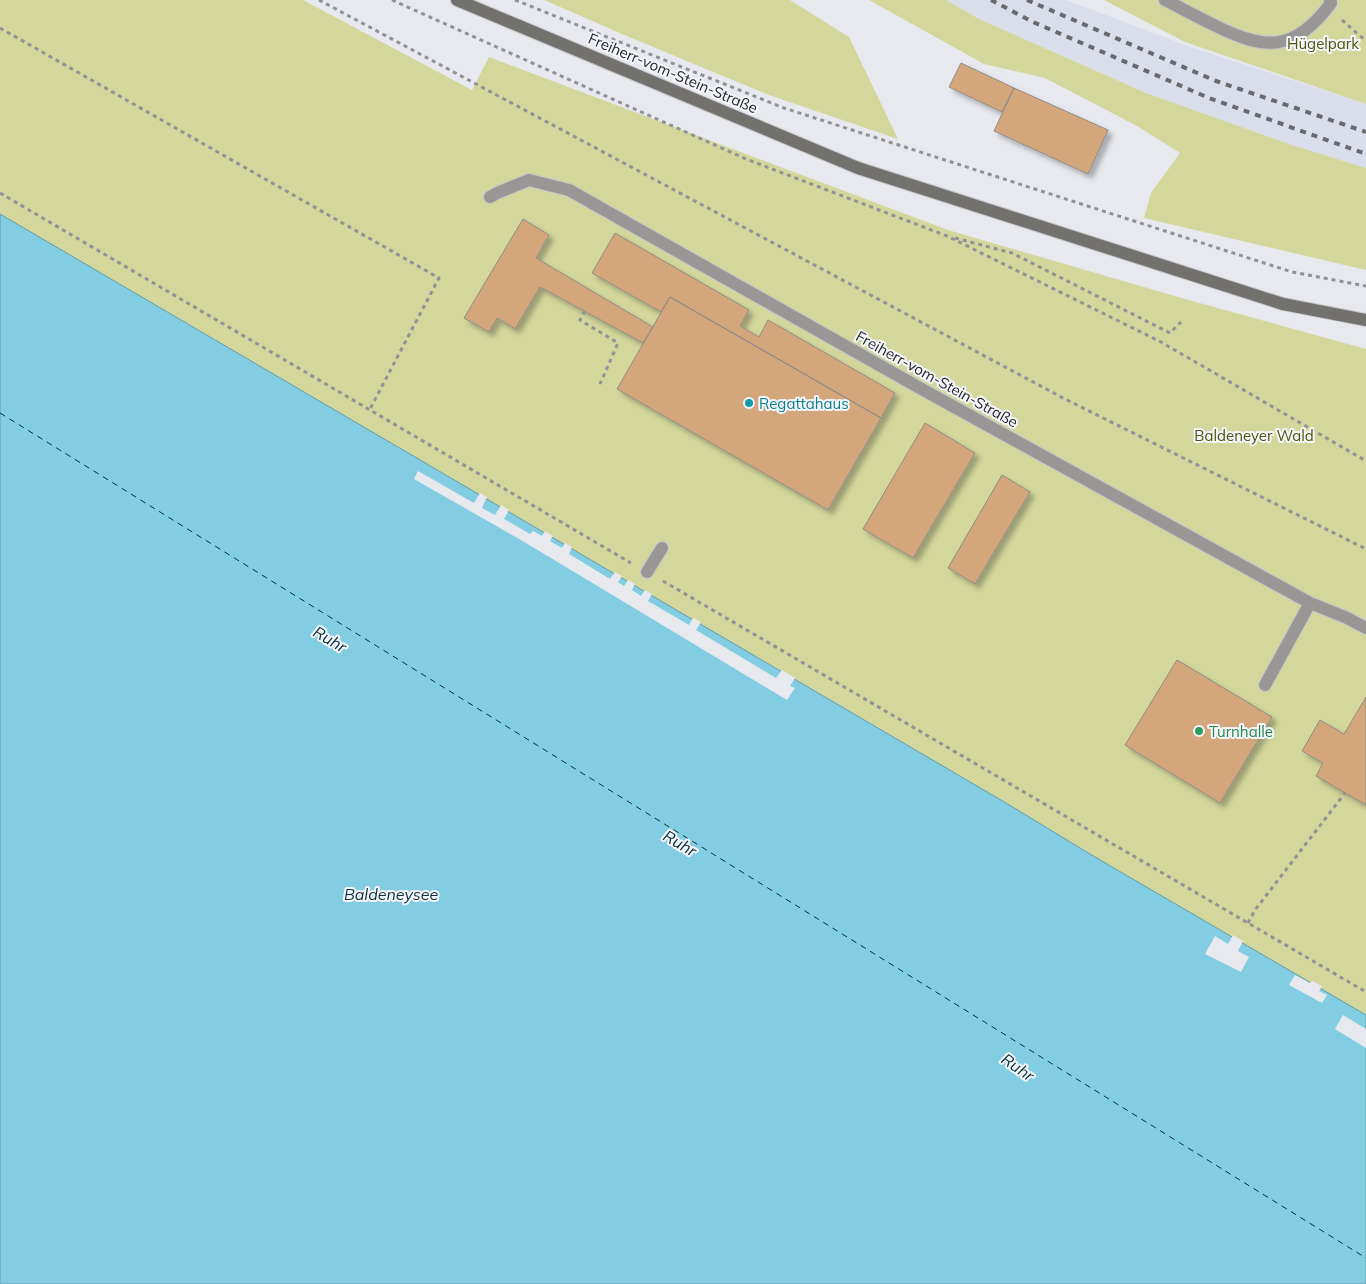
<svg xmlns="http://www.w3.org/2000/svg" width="1366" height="1284" font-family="Mulish,sans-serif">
  <defs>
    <filter id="shadow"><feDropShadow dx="4.5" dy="4.5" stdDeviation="2.5" flood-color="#0004"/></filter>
  </defs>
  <rect width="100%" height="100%" fill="#e7e9ee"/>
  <path fill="#d9deea" d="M946,0H1066L1188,46L1366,104V168L1292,145L1146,93L979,19Z"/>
  <path fill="#d3d79b" d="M0,0H303L472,90L489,57L948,230L1185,299L1366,349V1015L1095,857L1006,803L0,214Z
    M544,0H790L849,37L898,139L769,95L629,37Z
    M869,0H946L979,19L1146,93L1292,145L1366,168V270L1144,218L1151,193L1180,153L1137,126L1045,78L984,64Z
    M1104,0H1366V104L1185,42Z"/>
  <path fill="#82cde2" stroke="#669baa" d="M0,214L1006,803L1095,857L1366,1015V1284H0Z"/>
  <path fill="#e7e9ee" d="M418,471L474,503L480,493L487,497L482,508L495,515L501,505L509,510L504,519L530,534L533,531L542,536L545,531L553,536L550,541L562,548L565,543L572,547L569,554L610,579L615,572L622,576L618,582L624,586L628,580L635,584L632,590L641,596L645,590L652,594L648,601L689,625L693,618L701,622L696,630L776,678L782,670L795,678L790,686L795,688L787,700L526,543L414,479Z
    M1233,935L1243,941L1238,951L1249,957L1241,972L1205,954L1215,936L1228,944Z
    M1295,975L1310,983L1312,981L1322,986L1319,991L1327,995L1322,1003L1289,985Z
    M1343,1015L1366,1029V1048L1335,1029Z"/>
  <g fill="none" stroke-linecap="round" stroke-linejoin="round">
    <path stroke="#0b3039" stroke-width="1" stroke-dasharray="6 5" stroke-linecap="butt" d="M0,413L1366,1258"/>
  </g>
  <path fill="#d4a67b" stroke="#908c88" filter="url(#shadow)" d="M961,63L1014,88L1002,112L949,87Z
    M1014,88L1108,130L1088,174L994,131Z
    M523,219L549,235L536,258L653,327L643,343L540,287L515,329L497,318L489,332L464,318Z
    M615,233L749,310L740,326L759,337L768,320L895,393L881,418L670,297L661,312L592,273Z
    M670,297L881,418L828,510L617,389Z
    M925,423L975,453L913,558L863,529Z
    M1002,475L1030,492L975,584L948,568Z
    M1177,660L1272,717L1220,803L1125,745Z
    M1366,697V805L1316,776L1323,763L1302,751L1320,720L1344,734Z"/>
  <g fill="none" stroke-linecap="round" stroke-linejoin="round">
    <defs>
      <path id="lane" d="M1165,0C1181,8 1197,17 1214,25C1265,51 1295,52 1331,3L1330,0
        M490,197L497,193L529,180L569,190L918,387L1310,603L1345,617L1366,628
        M647,572L662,548
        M1265,685L1310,603"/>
      <path id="secondary" d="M457,0L858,168L1283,304L1366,320"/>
    </defs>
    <use href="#lane" stroke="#c4c6cb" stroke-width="14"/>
    <use href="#secondary" stroke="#c4c6cb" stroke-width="14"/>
    <path stroke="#919296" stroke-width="3" stroke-dasharray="4 4" stroke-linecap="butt" d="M319,0L1065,399L1366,549
      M392,0L746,159L947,236L1161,342L1366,461
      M515,0L784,108L1292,272L1366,286
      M1342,20L1366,41
      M0,28L439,278L370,409
      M0,193L631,563
      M955,238L1012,253L1170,333L1181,322
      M585,311L580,320L618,343L600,384
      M663,581L1366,992
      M1248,923L1255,910L1345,793"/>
    <use href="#lane" stroke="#999795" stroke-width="12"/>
    <use href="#secondary" stroke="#72716e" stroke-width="12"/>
    <path stroke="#696a6d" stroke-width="4" stroke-dasharray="6 6" stroke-linecap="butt" d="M991,0L1033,22L1209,98L1366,154
      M1027,0L1216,81L1366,132"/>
  </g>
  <circle fill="#0f9aa8" stroke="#f4f6fb" stroke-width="2" cx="749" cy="403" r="5"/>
  <circle fill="#2e9e5b" stroke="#f4f6fb" stroke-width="2" cx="1199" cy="731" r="5"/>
  <g text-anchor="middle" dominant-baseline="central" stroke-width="4" stroke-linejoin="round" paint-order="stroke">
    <g font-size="15" fill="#50530c" stroke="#f4f6fb">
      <text x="1323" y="43">Hügelpark</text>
      <text x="1254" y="435">Baldeneyer Wald</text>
    </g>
    <g font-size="15" fill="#262729" stroke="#f4f6fb">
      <text transform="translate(673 73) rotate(23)">Freiherr-vom-Stein-Straße</text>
      <text transform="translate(937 379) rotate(29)">Freiherr-vom-Stein-Straße</text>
    </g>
    <g font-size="15" fill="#0d838f" stroke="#f4f6fb" text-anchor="start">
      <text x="759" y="403">Regattahaus</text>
    </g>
    <g font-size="15" fill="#27864d" stroke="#f4f6fb" text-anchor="start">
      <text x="1209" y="731">Turnhalle</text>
    </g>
    <g font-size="16" font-style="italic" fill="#0b3039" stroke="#f4f6fb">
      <text transform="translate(330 639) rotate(30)">Ruhr</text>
      <text transform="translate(680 843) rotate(30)">Ruhr</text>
      <text x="391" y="894">Baldeneysee</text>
      <text transform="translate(1018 1067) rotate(35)">Ruhr</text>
    </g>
  </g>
</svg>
